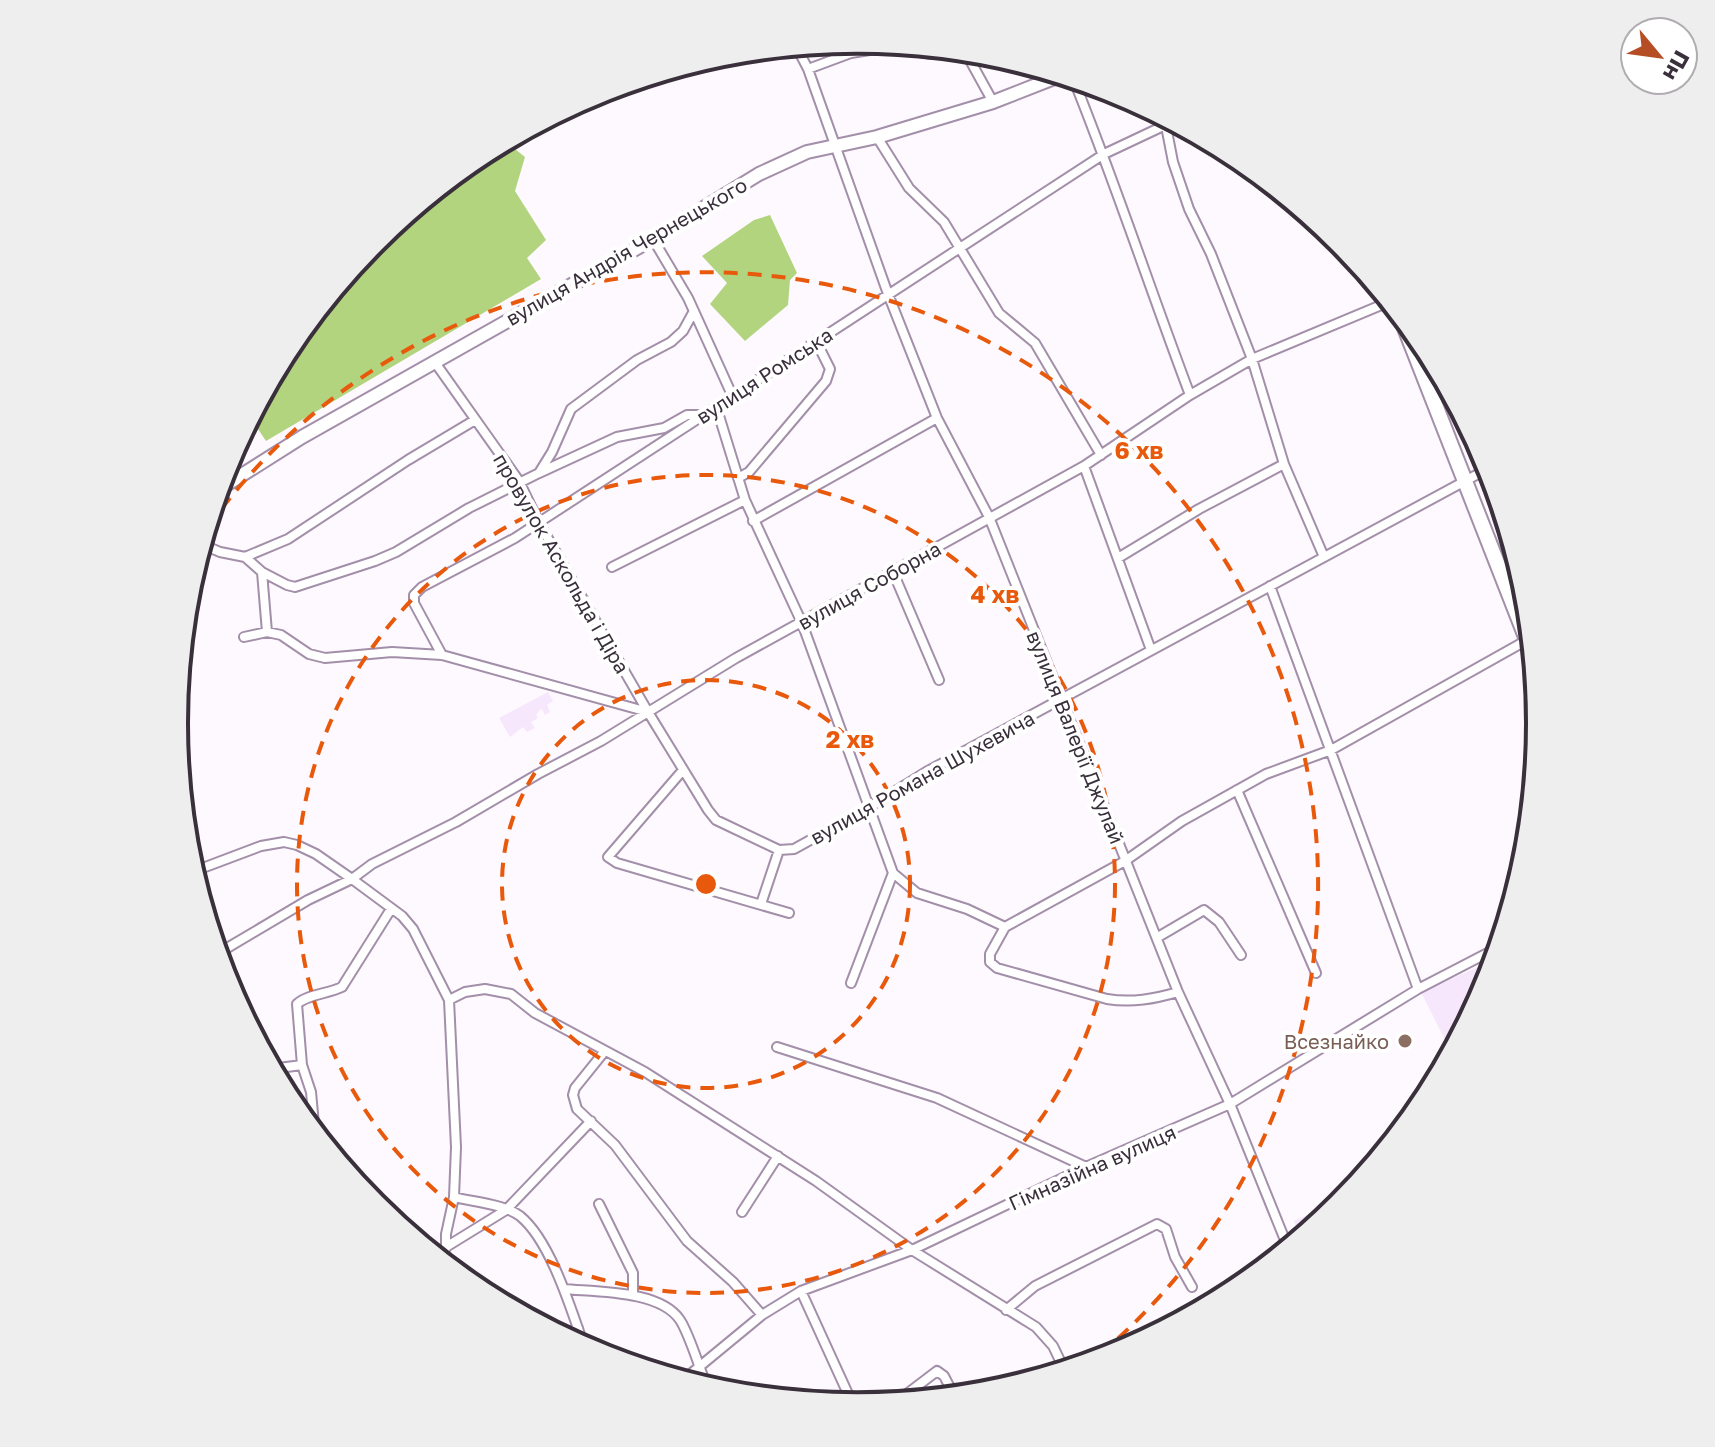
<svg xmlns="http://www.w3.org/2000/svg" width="1715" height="1447" font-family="'Golos Text',sans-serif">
  <rect width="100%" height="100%" fill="#fdf9fe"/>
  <path fill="#f7e7fc" d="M548,692L553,701L547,705L550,712L545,715L542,709L540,710L536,715L538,718L531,722L535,728L527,732L523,727L510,737L499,718Z
    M1497,959L1489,985L1452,1054L1421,992Z
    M1350,1196L1340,1207L1302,1239L1294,1221Z"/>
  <path fill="#b3d47f" d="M505,141L525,157L515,191L546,240L527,258L541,279L266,441L250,417L289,343L375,240L478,155Z
    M770,215L797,273L790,280L788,305L745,341L710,304L727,283L702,256L754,220Z"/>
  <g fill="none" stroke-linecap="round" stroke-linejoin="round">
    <defs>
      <path id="street" d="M796,46L808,69L888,294L937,418L989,517L1178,992L1230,1104L1289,1250
        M808,69L851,53L888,47L932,54L966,53L993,102
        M1073,78C1115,182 1150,289 1190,395
        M1166,126L1173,162L1189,209L1211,254L1252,359L1284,464L1324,557
        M877,137L909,188L944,222L999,313L1035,343L1101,455
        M653,239L688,298L732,395
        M434,361L519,481L539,523L648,712L708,810L716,820L779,850L794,849L868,808L926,772L1491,467
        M716,406L745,500L802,623L893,873L917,893L967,909L1005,927
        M1084,466L1151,650
        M539,473L617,437L664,428L687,415H702
        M738,478L749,472L826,381L830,369L816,341
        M753,521L937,418
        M201,544L220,552L245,557L262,572L267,632
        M245,557L288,539L408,460L475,420
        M1118,558L1199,509L1284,464
        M612,567L745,500
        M262,572L287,585L295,587L375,561L396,552L469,508L539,473L552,452L571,409L637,360L671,342L683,331L694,311
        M893,572L939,680
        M1270,586L1418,989
        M244,637L267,632L281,635L309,654L325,658L392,652L442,655L648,712
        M442,655L414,603V595L422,587L515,538L1104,154L1174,121
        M178,763L181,768L179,771
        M683,770L608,857L617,863L789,913
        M1237,790L1316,973
        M192,872L261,846L284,842L297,845L316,854L352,879L402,916L413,929L449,1000L456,1147L454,1197L446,1234V1248
        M761,904L779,850
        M1005,927L1125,861L1182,821L1266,774L1331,750L1529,639
        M1005,927L990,954V962L997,968L1107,999C1132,1003 1154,999 1178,992
        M1158,937L1204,910L1219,922L1241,955
        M217,954L308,900L352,879L372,864L456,822L538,774L601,741L736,658L1084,466L1190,395L1252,359L1391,301
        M851,983L893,873
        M449,1000L465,992L485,989L511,994L535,1013L645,1072L816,1181L912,1250L1036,1327L1053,1346L1065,1371
        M777,1047L937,1098L1086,1167
        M604,1052L575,1088L573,1095L577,1109L615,1145L687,1241L733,1282L762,1315
        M271,1069L302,1065
        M315,1135L311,1092L302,1065L297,1004C308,994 328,994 342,987L391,909
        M454,1197C473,1202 504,1204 520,1216C551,1241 572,1312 585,1349
        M599,1204L633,1273V1295
        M742,1212L778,1156
        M433,1255L506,1210L591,1121
        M564,1289C596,1292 660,1290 680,1320C690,1335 700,1371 708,1389
        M801,1291L854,1407
        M1006,1310L1035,1286L1157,1224L1166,1229L1175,1257L1192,1287
        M561,1337L578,1328
        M682,1381L762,1315L801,1291L912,1250L1086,1167L1230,1104L1418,989L1501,946
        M895,1403L937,1371L944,1376L955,1397"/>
      <path id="secondary" d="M218,490L302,437L653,239L759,174L807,152L877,137L993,102L1062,75"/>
      <path id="primary" d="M1398,310L1535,660"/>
    </defs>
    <use href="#street" stroke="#a38fa9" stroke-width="12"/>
    <use href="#secondary" stroke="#a38fa9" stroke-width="16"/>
    <use href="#primary" stroke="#a38fa9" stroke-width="18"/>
    <use href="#street" stroke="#fff" stroke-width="8"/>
    <use href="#secondary" stroke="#fff" stroke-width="12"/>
    <use href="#primary" stroke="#fff" stroke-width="14"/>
  </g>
  <g fill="none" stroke="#e8590c" stroke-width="4" stroke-dasharray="14 10">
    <circle cx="706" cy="884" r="204"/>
    <circle cx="706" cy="884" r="409"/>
    <path d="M207 528A613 613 0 1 1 1088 1364"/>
  </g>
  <circle fill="#8d6e63" stroke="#fff" stroke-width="3" cx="1405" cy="1041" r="8"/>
  <g text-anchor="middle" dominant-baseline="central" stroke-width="8" stroke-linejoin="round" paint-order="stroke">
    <g font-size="20" fill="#39303b" stroke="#fff">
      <text transform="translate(626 251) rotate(-30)">вулиця Андрія Чернецького</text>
      <text transform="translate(764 375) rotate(-33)">вулиця Ромська</text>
      <text transform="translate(562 563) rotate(60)">провулок Аскольда і Діра</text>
      <text transform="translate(869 585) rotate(-29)">вулиця Соборна</text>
      <text transform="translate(1076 737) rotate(68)">вулиця Валерії Джулай</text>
      <text transform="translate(922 777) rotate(-29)">вулиця Романа Шухевича</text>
      <text transform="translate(1092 1167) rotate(-24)">Гімназійна вулиця</text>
    </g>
    <g font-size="20" fill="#785e54" stroke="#fff" text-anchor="end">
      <text x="1389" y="1041">Всезнайко</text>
    </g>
  </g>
  <path d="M0 0H1715V1447H0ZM188 723a669 669 0 1 1 1338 0a669 669 0 1 1-1338 0Z" fill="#efeeef" fill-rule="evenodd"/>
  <path fill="none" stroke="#39303b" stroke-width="4" d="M188 723a669 669 0 1 1 1338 0a669 669 0 1 1-1338 0Z"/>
  <circle cx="706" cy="884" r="12" fill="#e8590c" stroke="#fff" stroke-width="4"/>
  <g font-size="24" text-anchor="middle" font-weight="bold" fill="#e8590c" stroke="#fff" stroke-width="8" stroke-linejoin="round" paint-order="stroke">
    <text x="1139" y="459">6 хв</text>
    <text x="995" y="603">4 хв</text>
    <text x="850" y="748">2 хв</text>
  </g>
  <g transform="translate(1659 56) rotate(119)"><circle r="38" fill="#ffffff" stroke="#b0acb1" stroke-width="2"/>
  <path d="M0-6L14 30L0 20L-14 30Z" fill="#b54e24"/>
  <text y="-12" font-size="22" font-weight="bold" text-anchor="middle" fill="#39303b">Пн</text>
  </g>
</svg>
